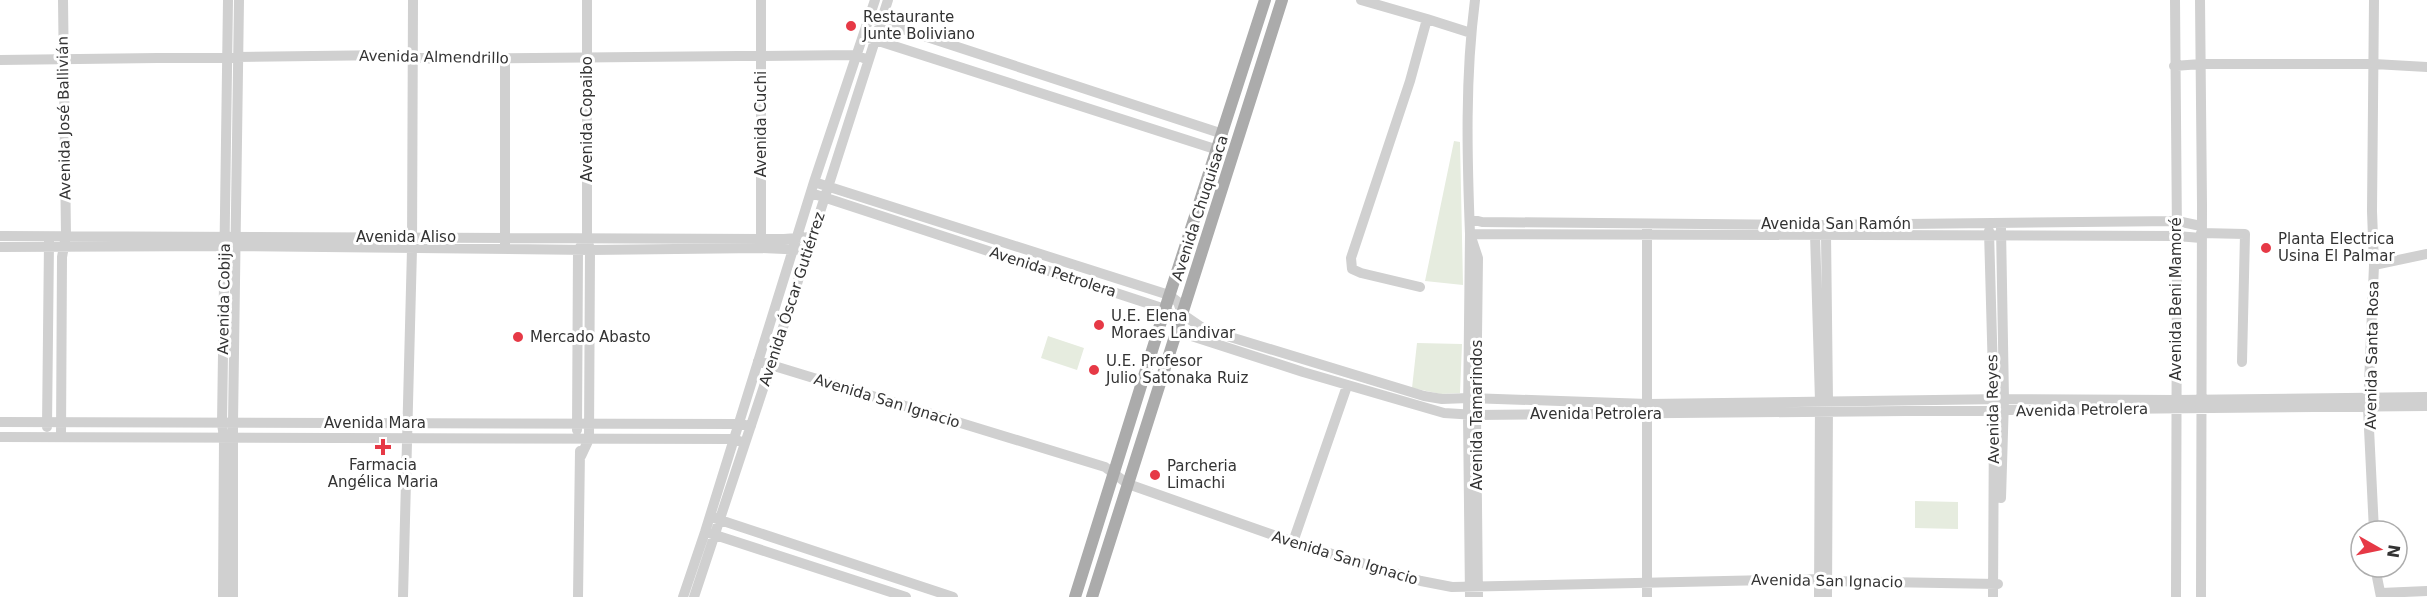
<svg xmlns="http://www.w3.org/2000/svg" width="2427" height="597" font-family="'DejaVu Sans',sans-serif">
  <rect width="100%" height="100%" fill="#fff"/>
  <path fill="#e6ecdf" d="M1454,141L1460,142L1463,285L1425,281Z
    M1048,336L1084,348L1077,370L1041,358Z
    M1417,343L1462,344L1460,393L1441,394L1412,388Z
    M1915,501L1958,502V529L1915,528Z"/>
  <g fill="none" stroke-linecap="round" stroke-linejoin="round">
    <path stroke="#d0d0d0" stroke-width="10" d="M1361,0L1427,19L1410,81L1351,258L1352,269L1361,273L1420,287
      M1475,0C1465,77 1467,156 1470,234L2177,236L2201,238
      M2175,0L2177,236L2176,597
      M2200,0L2202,205L2201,597
      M2374,0L2372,211L2374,265L2368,408L2374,531
      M1427,19L1471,33
      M875,20L1223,134
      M869,38L1218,150
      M505,58V244
      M0,60L392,55L435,59L856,55L868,60
      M2174,66L2201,64H2374L2427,67
      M814,182L1169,295L1178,302L1182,314L1204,329L1424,396L1442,399L1469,398L1648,404L2004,399L2176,400L2427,397
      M811,193L1165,309L1172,315L1176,331L1303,372L1444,413L1476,415L2427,406
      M1470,219L1482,222L1820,225L2177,221L2201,226
      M1989,231L1994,411L1993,597
      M2201,233L2245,234L2242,362
      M0,236L784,239L811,237
      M761,243V0
      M0,247L237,246L590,250L761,248L807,250
      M2374,265L2427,254
      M758,361L1105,467L1128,484L1293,542L1421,581L1452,587L1819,579L1827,581L1998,584
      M0,422L738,424L751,426
      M47,427L49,242
      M577,430L578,250L581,246
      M0,437L733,439L745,443
      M61,437L62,257L66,236L63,0
      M581,456L589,439L590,250L587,238V0
      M2001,498L2004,399L2001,228
      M714,518L953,597
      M709,533L906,597
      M1293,542L1347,386
      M2375,567L2381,597
      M2381,593L2427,591
      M223,597L224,437L222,424L228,0
      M233,597V423L239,0
      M403,597L412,249L413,0
      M578,597L580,451
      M683,597L705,532L814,182L875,0
      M694,597L771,365L888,0
      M1470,597L1468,414L1470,234L1478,258L1476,415L1478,597
      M1647,597V230
      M1819,597L1820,401L1815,234L1820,225L1826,234L1828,401L1827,597"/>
    <path stroke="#ababab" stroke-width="12" d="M1075,597L1165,309L1265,0
      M1092,597L1282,0"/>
  </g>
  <g fill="#e63946" stroke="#fff" stroke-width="2">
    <circle cx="851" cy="26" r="6"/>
    <circle cx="2266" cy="248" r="6"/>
    <circle cx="1099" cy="325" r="6"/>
    <circle cx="518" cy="337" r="6"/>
    <circle cx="1094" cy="370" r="6"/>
    <path d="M380 438h6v6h6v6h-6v6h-6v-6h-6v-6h6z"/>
    <circle cx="1155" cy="475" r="6"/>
  </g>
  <g text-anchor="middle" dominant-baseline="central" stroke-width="6" stroke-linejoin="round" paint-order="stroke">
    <g font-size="15" fill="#333" stroke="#fff" text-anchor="start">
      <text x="863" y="17">Restaurante<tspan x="863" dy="17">Junte Boliviano</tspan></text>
      <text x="2278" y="239">Planta Electrica<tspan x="2278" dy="17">Usina El Palmar</tspan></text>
      <text x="1111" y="316">U.E. Elena<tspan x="1111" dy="17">Moraes Landivar</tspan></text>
      <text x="530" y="337">Mercado Abasto</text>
      <text x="1106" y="361">U.E. Profesor<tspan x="1106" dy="17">Julio Satonaka Ruiz</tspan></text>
      <text x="383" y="465" text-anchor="middle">Farmacia<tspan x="383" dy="17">Angélica Maria</tspan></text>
      <text x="1167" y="466">Parcheria<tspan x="1167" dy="17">Limachi</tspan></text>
    </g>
    <g font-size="15" fill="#333" stroke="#fff">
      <text transform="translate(434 57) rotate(1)">Avenida Almendrillo</text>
      <text transform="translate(64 118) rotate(-91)">Avenida José Ballivián</text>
      <text transform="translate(587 119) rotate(-90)">Avenida Copaibo</text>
      <text transform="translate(761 124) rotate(-90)">Avenida Cuchi</text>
      <text transform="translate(1200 208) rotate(-72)">Avenida Chuquisaca</text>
      <text x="1836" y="224">Avenida San Ramón</text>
      <text x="406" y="237">Avenida Aliso</text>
      <text transform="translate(1053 272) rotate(18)">Avenida Petrolera</text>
      <text transform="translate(224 299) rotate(-89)">Avenida Cobija</text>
      <text transform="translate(792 299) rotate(-72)">Avenida Óscar Gutiérrez</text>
      <text transform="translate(2176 299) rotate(-90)">Avenida Beni Mamoré</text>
      <text transform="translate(2372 355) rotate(-89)">Avenida Santa Rosa</text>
      <text transform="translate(887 401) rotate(17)">Avenida San Ignacio</text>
      <text transform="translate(1993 409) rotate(-91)">Avenida Reyes</text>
      <text transform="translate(2082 410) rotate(-1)">Avenida Petrolera</text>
      <text x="1596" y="414">Avenida Petrolera</text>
      <text transform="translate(1477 415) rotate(-90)">Avenida Tamarindos</text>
      <text x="375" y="423">Avenida Mara</text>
      <text transform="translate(1345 558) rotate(17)">Avenida San Ignacio</text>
      <text transform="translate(1827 581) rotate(1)">Avenida San Ignacio</text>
    </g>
  </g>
  <g transform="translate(2379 549) rotate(99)"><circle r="28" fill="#ffffff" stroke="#adadad" stroke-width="1.5"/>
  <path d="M0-4.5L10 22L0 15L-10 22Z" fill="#e63946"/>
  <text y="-9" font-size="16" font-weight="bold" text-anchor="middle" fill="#333333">N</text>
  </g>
</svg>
